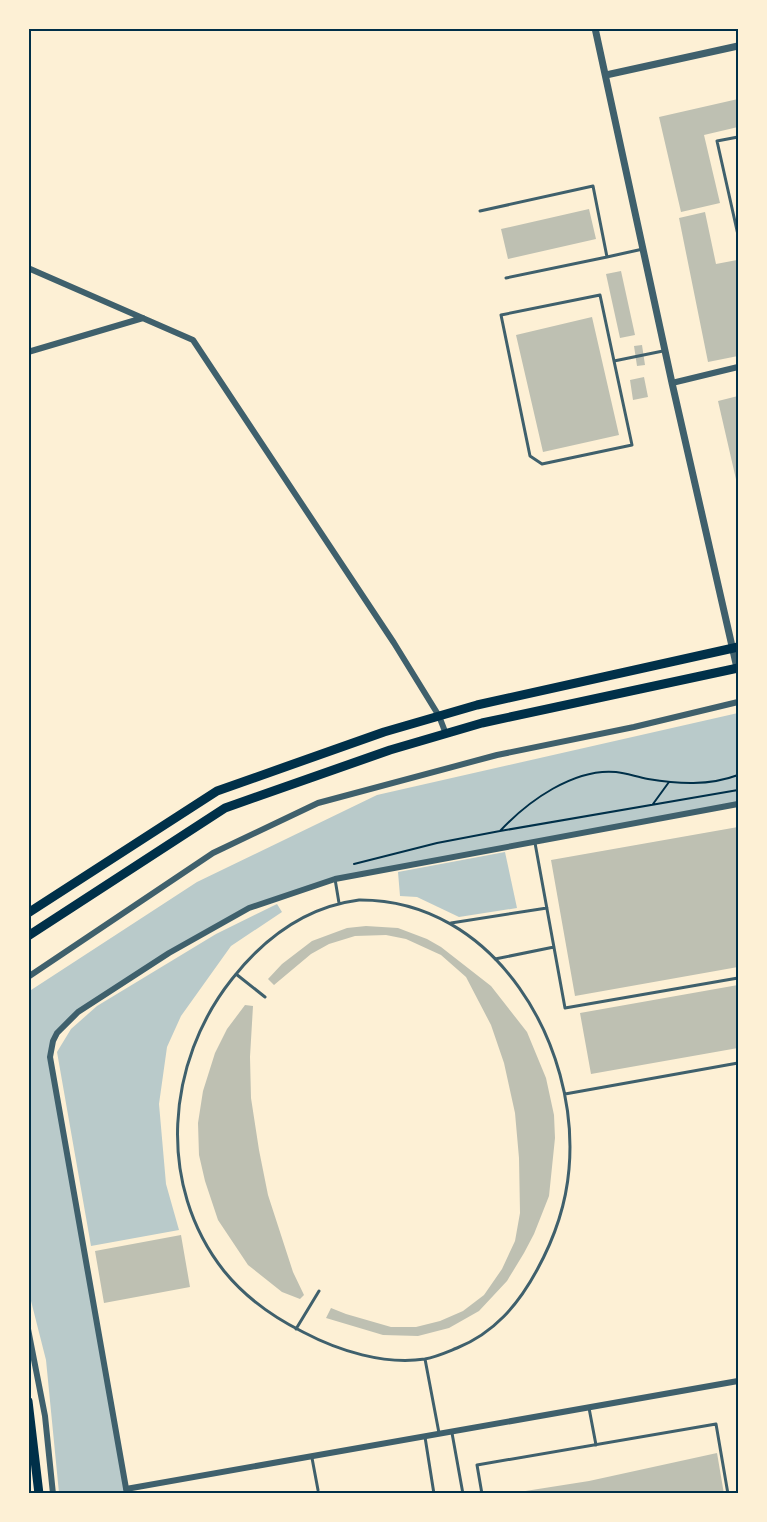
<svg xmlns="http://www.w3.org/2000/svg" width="767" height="1522" font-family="'Space Grotesk',sans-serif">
  <rect width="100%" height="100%" fill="#fdf0d5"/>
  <path fill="#b9caca" d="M738,713V804L335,879L249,908L169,953L68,1020L51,1049L127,1493H59L46,1360L29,1293L28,992L197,882L377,795Z
    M505,852L517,908L459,917L417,897L400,896L398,872Z
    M277,904L282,912L231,946L181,1016L167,1047L159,1104L166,1184L179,1230L91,1246L57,1052L71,1029L97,1006L216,934Z"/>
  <path fill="#bec0b2" d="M738,99V127L704,135L720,203L681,212L659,117Z
    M589,209L596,239L508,259L501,229Z
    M705,212L716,264L737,260L738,269V356L708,362L679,218Z
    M621,271L635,335L620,338L606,274Z
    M592,317L619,435L543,452L516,335Z
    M642,345L645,365L637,366L634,346Z
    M644,377L648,397L633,400L630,380Z
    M738,396V488L718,401Z
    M738,827V967L575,996L551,860Z
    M366,926L398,928L427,939L441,947L491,986L527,1032L546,1078L554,1115L555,1138L549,1196L534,1234L524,1253L507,1281L479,1311L449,1328L418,1336L383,1335L326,1318L331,1308L346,1314L391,1327H416L440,1321L463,1311L484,1295L502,1269L515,1241L520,1213L519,1158L515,1113L504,1063L491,1025L466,977L441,955L406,939L386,935L355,936L329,944L311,954L274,985L268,979L282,964L312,941L347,928Z
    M738,985V1048L591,1074L580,1013Z
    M245,1005L253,1006L250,1057L251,1098L259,1150L268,1195L293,1272L304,1295L300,1299L282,1292L248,1265L218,1220L205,1181L199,1155L198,1123L203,1091L215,1053L227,1029Z
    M181,1235L190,1287L104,1303L95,1251Z
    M717,1453L724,1494H506L589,1481Z"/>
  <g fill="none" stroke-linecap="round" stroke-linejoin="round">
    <path stroke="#003049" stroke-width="2" d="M738,775C709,786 678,784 648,779C637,777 626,773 616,772C574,768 528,801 500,831L738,790
      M653,804L669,782
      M354,864L437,843L500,831"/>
    <path stroke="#3f606c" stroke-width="3" d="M738,137L717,141L738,235
      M480,211L593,186L607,257L643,249
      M506,278L607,257
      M614,361L600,295L501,315L530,456L542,464L632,445L614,361L663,351
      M535,843L565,1008L738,978
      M335,879L339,903
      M359,900C495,899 580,1045 569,1169C566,1205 554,1239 537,1270C518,1305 494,1333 457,1348C447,1352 436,1357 425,1359C384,1365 339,1351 303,1332C273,1317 245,1297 224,1271C156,1185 166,1062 232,979C265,937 305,907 359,900Z
      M451,923L547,908
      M495,959L554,947
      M236,974L265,997
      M565,1094L738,1063
      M296,1329L319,1291
      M425,1359L439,1433
      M589,1408L596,1445
      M452,1433L463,1494
      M425,1437L434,1494
      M312,1458L318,1490
      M482,1494L477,1465L716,1424L728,1494"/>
    <path stroke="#3f606c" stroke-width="6" d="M28,268L193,340L394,643L439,716L446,734
      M28,352L143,318
      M672,383L738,367
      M28,977L213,853L318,803L497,755L634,727L738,702
      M28,1329L45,1416L53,1494
      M126,1489L738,1381
      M127,1494L50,1057L53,1041L57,1033L78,1012L169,953L249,908L335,879L738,804"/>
    <path stroke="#3f606c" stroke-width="7" d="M595,28L672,383L737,668
      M606,75L738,46"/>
    <path stroke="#003049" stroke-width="9" d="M28,913L217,791L384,732L477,705L738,647
      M28,936L225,808L390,750L482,723L738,668
      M28,1401L39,1494"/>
  </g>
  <rect width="767" height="1522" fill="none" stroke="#fdf0d5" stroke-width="60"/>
  <rect x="30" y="30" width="707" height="1462" fill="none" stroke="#003049" stroke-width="2"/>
</svg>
